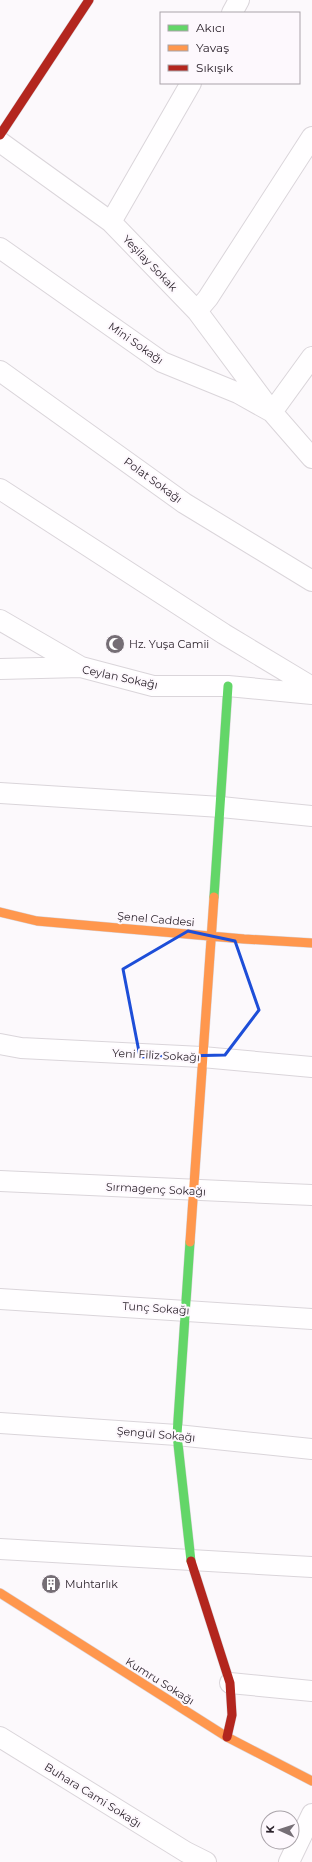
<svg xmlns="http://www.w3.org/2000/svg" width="312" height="1862" font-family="Montserrat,sans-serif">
  <rect width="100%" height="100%" fill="#fcf9fc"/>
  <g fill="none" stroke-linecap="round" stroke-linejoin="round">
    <defs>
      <path id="street" d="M232,13L239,0
        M0,142L111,222L197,311L272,412L312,357
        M111,222L191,83
        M0,248L162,362L238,393L272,412L312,458
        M197,311L208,298L312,137
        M0,371L184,503L312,581
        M0,489L224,634L312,687
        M0,620L81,667
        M0,669L81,667L153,686H228L312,694
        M0,793L221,807L312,816
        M0,1044L21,1048L202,1057L312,1067
        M0,1181L312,1195
        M0,1299L312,1319
        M0,1423L177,1435L312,1449
        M0,1549L312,1567
        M230,1683L312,1691
        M0,1737L186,1852L206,1862
        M289,1862L312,1814"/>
      <path id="fast" d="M214,897L228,686
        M190,1242L177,1435L191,1561"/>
      <path id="slow" d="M0,912L37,921L244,939L312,943
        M190,1242L214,897
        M0,1593L227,1737L312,1781"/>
      <path id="jam" d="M0,135L89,0
        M191,1561L230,1683L232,1715L227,1737"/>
    </defs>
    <use href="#street" stroke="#dad5da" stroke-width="22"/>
    <use href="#fast" stroke="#dad5da" stroke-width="10"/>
    <use href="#slow" stroke="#dad5da" stroke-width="10"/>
    <use href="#jam" stroke="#dad5da" stroke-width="10"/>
    <use href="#street" stroke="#fffeff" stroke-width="20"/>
    <use href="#fast" stroke="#63d668" stroke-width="9"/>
    <use href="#slow" stroke="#ff974d" stroke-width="9"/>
    <use href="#jam" stroke="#b3261e" stroke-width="9"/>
  </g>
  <path fill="none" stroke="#1d4ed8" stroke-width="3" stroke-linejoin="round" d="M188,931L235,941L259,1010L225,1055L140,1057L123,969Z"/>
  <defs>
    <symbol id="mosque-disc" viewBox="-11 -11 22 22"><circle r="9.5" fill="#756e75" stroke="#fdf8fd"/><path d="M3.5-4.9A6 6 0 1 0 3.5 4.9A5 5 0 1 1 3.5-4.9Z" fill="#fff"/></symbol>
    <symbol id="building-disc" viewBox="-11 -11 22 22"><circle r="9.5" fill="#756e75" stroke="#fdf8fd"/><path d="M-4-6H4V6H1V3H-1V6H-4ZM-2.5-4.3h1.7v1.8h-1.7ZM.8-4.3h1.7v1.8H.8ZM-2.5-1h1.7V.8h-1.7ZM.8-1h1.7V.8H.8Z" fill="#fff"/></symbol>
  </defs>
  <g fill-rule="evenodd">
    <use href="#mosque-disc" x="104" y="633" width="22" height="22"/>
    <use href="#building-disc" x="40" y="1573" width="22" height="22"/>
  </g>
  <g text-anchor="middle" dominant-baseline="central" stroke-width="4" stroke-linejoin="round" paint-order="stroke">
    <g font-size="11" fill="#2c232c" stroke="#fdf8fd">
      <text transform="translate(150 263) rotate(46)">Yeşilay Sokak</text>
      <text transform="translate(136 343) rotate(35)">Mini Sokağı</text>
      <text transform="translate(153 480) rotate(36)">Polat Sokağı</text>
      <text transform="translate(120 677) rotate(12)">Ceylan Sokağı</text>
      <text transform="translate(156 919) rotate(5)">Şenel Caddesi</text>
      <text transform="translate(156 1055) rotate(3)">Yeni Filiz Sokağı</text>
      <text transform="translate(156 1189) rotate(3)">Sırmagenç Sokağı</text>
      <text transform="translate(156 1308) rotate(4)">Tunç Sokağı</text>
      <text transform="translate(156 1434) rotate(5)">Şengül Sokağı</text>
      <text transform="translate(160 1681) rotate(32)">Kumru Sokağı</text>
      <text transform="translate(93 1795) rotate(32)">Buhara Cami Sokağı</text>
    </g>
    <g font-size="11" fill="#2c232c" stroke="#fdf8fd" text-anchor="start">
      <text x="129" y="644">Hz. Yuşa Camii</text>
      <text x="65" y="1584">Muhtarlık</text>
    </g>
  </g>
  <rect x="160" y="12" width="140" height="72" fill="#fdf8fd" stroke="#a9a3a9"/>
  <rect x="168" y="25" width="20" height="6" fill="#63d668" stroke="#a9a3a9"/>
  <text x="196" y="32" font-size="12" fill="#2c232c">Akıcı</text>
  <rect x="168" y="45" width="20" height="6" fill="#ff974d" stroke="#a9a3a9"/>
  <text x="196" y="52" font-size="12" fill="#2c232c">Yavaş</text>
  <rect x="168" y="65" width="20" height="6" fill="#b3261e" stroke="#a9a3a9"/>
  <text x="196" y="72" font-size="12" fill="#2c232c">Sıkışık</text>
  <g transform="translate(280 1830) rotate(273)"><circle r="19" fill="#fdf8fd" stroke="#a9a3a9"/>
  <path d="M0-3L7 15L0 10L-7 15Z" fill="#756e75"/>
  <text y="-6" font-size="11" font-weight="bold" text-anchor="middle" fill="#2c232c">K</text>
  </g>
</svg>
